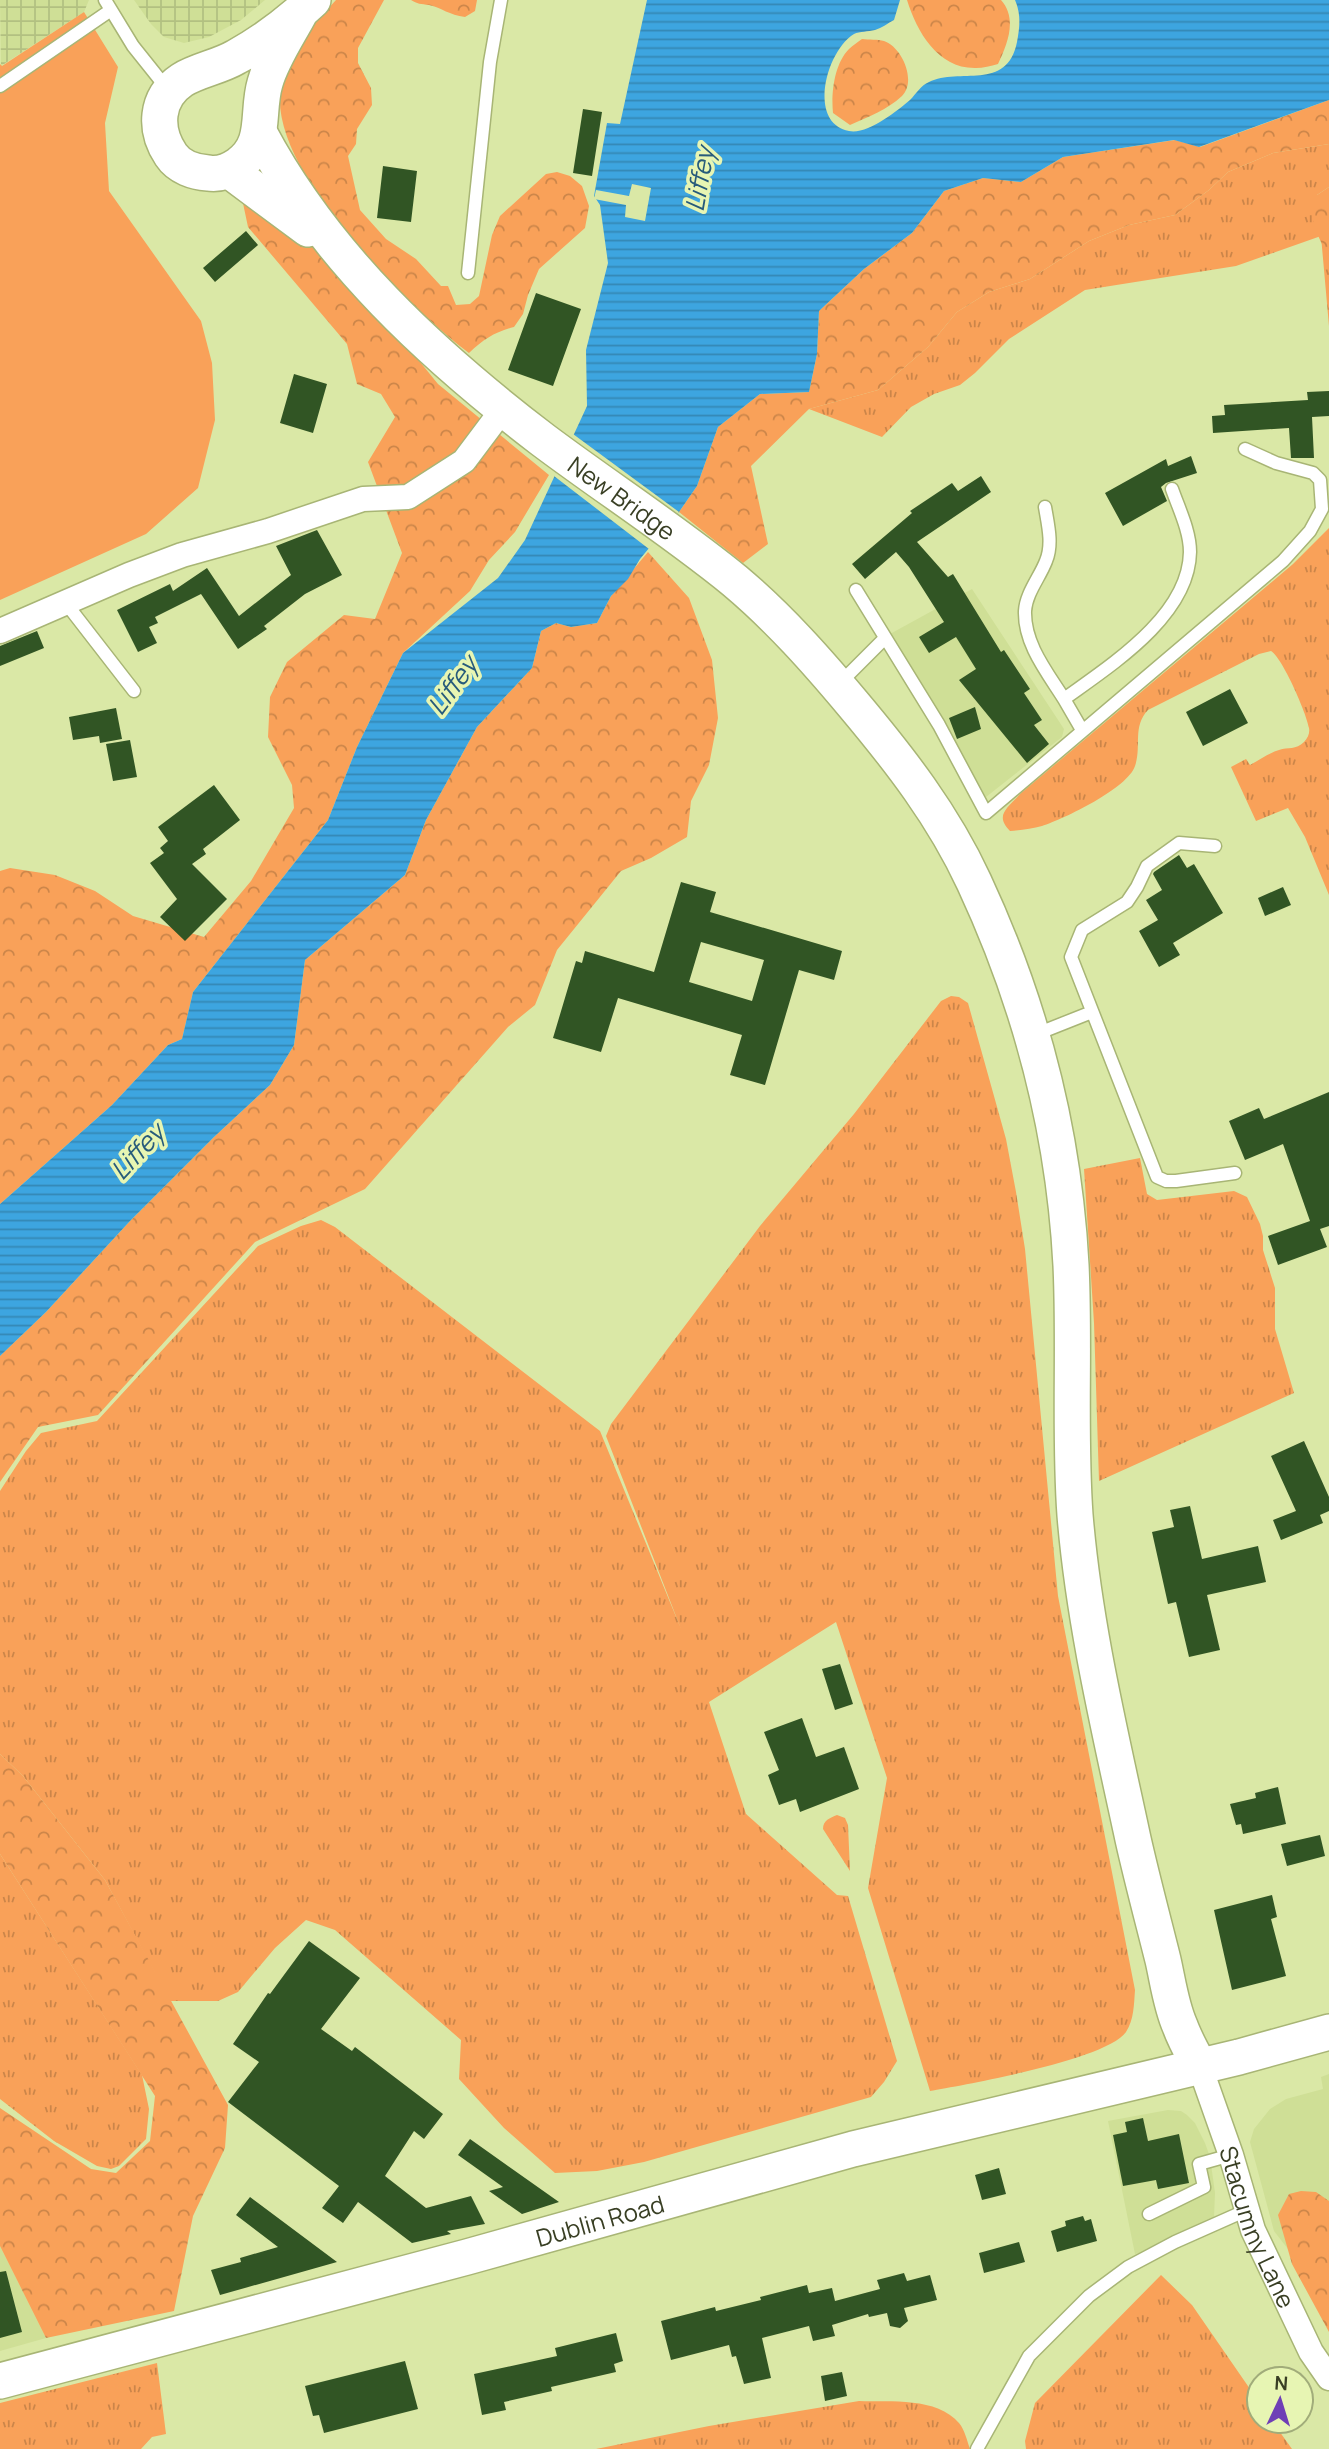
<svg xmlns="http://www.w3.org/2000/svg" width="1329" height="2449" font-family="Manrope,sans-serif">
  <defs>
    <pattern id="industrial-grid" width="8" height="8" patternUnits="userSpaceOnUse" patternTransform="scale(1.75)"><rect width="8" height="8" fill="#cfdf96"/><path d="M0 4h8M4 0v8" fill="none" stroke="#b2c081"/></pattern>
    <pattern id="grass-tufts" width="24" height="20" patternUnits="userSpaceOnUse" patternTransform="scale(1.75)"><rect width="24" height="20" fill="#f9a159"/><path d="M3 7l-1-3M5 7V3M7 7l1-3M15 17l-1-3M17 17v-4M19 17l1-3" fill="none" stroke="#cb8549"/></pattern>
    <pattern id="forest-crowns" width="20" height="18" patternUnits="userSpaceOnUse" patternTransform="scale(1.75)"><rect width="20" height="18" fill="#f9a159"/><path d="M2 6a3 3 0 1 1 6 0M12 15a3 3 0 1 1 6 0" fill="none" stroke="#cb8549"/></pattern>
    <pattern id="water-rules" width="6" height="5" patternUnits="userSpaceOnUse" patternTransform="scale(1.75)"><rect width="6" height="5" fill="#3da5e0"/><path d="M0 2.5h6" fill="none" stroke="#3488b5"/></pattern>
  </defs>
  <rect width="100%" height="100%" fill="#dae8a6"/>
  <path fill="#cfdf96" d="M972,589L1064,729L1062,737L986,797L932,701L890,634Z
    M1329,2074V2307L1308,2275L1274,2231L1250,2142L1254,2129L1270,2109L1286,2099L1323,2089L1321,2077Z
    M1168,2110L1181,2111L1187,2115L1195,2123L1205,2143L1210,2157L1215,2193L1214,2217L1173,2243L1135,2254L1108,2121Z
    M0,2246L46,2338L0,2351Z"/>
  <path fill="url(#industrial-grid)" d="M0,0H89L84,12L1,66Z
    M134,0H265L241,20L209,37L184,43L164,37L151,24Z"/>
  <path fill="url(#grass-tufts)" d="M1329,144V187L1317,195L1329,234V326L1321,236L1236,266L1085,290L1009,339L975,373L960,385L934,394L911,407L882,437L809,409L878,390L928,347L957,312L989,292L1030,279L1089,241L1129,225L1175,215L1209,190L1228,172L1273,153Z
    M1329,528V895L1305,837L1288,808L1256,821L1231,767L1246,759L1250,765C1259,760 1269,753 1279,750C1288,747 1296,750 1304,742C1308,738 1310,733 1309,728C1307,714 1282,657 1271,651L1259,654L1148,710C1132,727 1142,746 1135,766C1128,788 1064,819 1042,826C1032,829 1020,830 1010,831C994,815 1008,808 1020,794L1293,564Z
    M951,996L959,997L968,1003L1006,1139L1016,1192L1025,1249L1058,1596L1135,1990C1134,2004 1134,2020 1126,2032C1106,2060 968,2084 930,2091L868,1888L887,1778L836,1622L709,1702L746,1814L837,1895L848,1896L897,2061L884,2082L871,2097L644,2162L597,2171L555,2173L504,2128L459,2079L461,2040L335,1930L306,1920L275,1948L238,1992L218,2001H170L105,1880L23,1776L0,1754V1491L26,1451L41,1433L97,1421L258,1246L301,1226L321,1220L335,1227L600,1431L681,1629L606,1436L611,1424L760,1226L854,1114L941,1001Z
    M1140,1158L1147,1194L1157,1200L1234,1191L1247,1197L1260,1224L1263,1236V1250L1275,1288V1329L1294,1393L1099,1481L1094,1323L1084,1169Z
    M837,1815L845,1818L848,1825L850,1871L823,1829C823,1820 830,1818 837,1815Z
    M0,1854L142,2075L149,2109L146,2139L119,2166L111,2169L97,2166L54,2141L0,2099Z
    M1161,2275L1192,2305L1259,2402V2421H1272L1292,2449H1026L1025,2441L1035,2403Z
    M157,2363L166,2434L152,2437L141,2449H0V2403Z
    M859,2401C891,2402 937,2397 959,2423C965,2430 967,2441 970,2449H596L709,2426Z"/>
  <path fill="url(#forest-crowns)" d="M336,0H384L358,48V63L371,88L372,105L357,129L356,144L348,156L360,210L386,239L416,259L441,286H448L456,305L470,304L479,296L492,235L500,216L546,174L557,172L570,176L582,186L589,206L585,228L539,269L528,295L523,314L514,327C495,332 484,339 469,353C408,307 274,176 280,94C282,56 312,27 336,0Z
    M411,0H477L475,11L465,17C449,15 442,8 429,5C421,4 417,4 411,0Z
    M907,0H1001C1018,19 1007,45 998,64C991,66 983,68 976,68C938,69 917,32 907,0Z
    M862,39C869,40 878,39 884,41C902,47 917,81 902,96C887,110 868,117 850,125L833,113C831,94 834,64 849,49C853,45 858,42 862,39Z
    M1329,100V144L1273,153L1228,172L1209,190L1175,215L1129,225L1089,241L1030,279L989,292L957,312L928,347L878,390L809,409L751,466L768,544L743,563L679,512L697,486L718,427L760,394L809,392L817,354L819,311L864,269L912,233L944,191L983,178L1021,182L1063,157L1175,140L1200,147Z
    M1329,187V259L1313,225L1317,195Z
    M240,189L304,239L352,284L403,341L438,384L549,475L515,532L489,560L470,591L403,653L357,747L328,820L193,992L182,1039L168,1045L112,1105L0,1204V871L10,868L55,875L95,891L133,916L204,937L251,881L294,808L292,785L268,737L270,697L287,662L344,615L375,619L402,553L368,462L395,417L381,394L357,384L347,344L248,227Z
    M648,552L689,598L712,660L718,718L709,765L691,801L687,837L651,858L621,871L557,950L535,1005L508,1027L365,1189L255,1242L98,1415L38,1427L0,1482V1356L46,1312L130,1221L214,1137L270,1085L294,1045L305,960L405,875L426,820L477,727L532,668L541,631L556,623L571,627L597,623L611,596Z
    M0,1754L23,1776L105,1880L228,2105L225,2148L193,2216L174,2311L46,2338L0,2246V2108L91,2169L116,2173L150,2141L155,2096L0,1854Z
    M1301,2191L1316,2192L1329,2201V2332L1292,2264L1278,2215L1289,2194Z"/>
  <path fill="#f9a159" d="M84,12L118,67L105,123L109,191L201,321L212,363L215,420L198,488L146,534L0,600V64L2,66Z"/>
  <path fill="url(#water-rules)" d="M647,0H900L894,20C888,23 882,28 875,30C868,32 860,31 854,34C826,51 807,123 849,131C867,135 897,111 910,100C916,94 921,85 929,82C959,67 1007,92 1017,42C1020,26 1021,14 1015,0H1329V100L1199,147L1174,140L1063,157L1021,182L983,178L944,191L912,233L864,269L819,311L817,354L809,392L760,394L718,427L697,486L679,512L640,559L628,579L611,596L597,623L571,627L556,623L541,631L532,668L477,727L426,820L405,875L305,960L294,1045L270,1085L214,1137L130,1221L46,1312L0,1356V1204L112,1105L168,1045L182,1039L193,992L328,820L357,747L403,653L498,578L525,540L587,406L586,350L608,263L600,205L594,196L607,123L620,124Z"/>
  <path fill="#dae8a6" d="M632,184L651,188L645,221L625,217L626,205L594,199L596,190L629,196Z
    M573,434L679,512L649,549L554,476Z"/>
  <path fill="#315524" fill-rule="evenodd" d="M583,109L602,112L592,176L573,173Z
    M383,166L417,171L411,222L377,218Z
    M246,231L258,245L215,282L203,268Z
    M536,293L581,309L553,386L508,370Z
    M294,374L327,384L313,433L280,423Z
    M1329,391V416L1312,417L1314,458H1291L1289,428L1213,433L1212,416L1225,415L1224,405L1308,400L1307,392Z
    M1191,456L1197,473L1166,483L1161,487L1167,501L1123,526L1105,493L1166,459L1168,466Z
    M981,476L991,492L917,542L948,577L953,574L1001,652L1004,650L1030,689L1024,693L1042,720L1034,725L1049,744L1027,763L959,680L976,669L956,637L929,653L919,637L944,622L909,567L896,552L865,579L852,564L912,513L910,511L952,483L958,491Z
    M317,530L342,575L305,594L264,626L267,629L238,649L201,594L155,617L158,623L149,627L157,643L138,652L117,610L170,584L173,591L207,568L239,616L291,575L276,546Z
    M37,631L44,648L0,666V646Z
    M1230,689L1248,723L1203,746L1186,712Z
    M975,707L981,729L957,739L949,718Z
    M116,708L122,739L100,743L99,736L73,740L69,717Z
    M130,740L137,777L113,781L106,744Z
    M214,785L240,820L203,849L206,854L192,864L227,899L185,941L160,917L177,899L150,863L164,853L160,848L168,841L158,827Z
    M1179,855L1187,868L1194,864L1223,913L1173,943L1180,955L1159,967L1139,931L1158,920L1146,900L1162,890L1153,874L1154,872Z
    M681,882L716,892L710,912L842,951L834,980L799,970L765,1085L730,1075L742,1035L618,998L601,1052L553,1038L576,961L582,963L585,951L654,972ZM701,942L764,960L752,1001L689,982Z
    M1283,887L1291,905L1265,916L1258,898Z
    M1329,1092V1226L1320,1229L1327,1247L1278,1265L1268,1236L1310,1221L1283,1144L1245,1160L1229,1121L1259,1108L1264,1119Z
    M1304,1441L1329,1497V1511L1320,1515L1323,1523L1281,1540L1273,1520L1296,1511L1271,1456Z
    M1190,1506L1202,1559L1258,1546L1266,1582L1207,1595L1220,1650L1189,1657L1176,1602L1168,1604L1152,1532L1174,1527L1170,1510Z
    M840,1664L853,1704L835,1710L822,1669Z
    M802,1718L816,1757L844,1747L859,1789L800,1812L796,1799L779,1805L768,1775L779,1770L764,1732Z
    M1278,1787L1286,1824L1243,1834L1241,1824L1236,1825L1230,1804L1256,1798L1255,1793Z
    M1320,1835L1325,1856L1287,1866L1281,1844Z
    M1272,1895L1277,1917L1271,1919L1286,1976L1232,1990L1214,1910Z
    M309,1941L360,1978L321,2029L352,2051L355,2047L443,2114L424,2139L414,2131L385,2176L426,2208L471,2196L485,2224L447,2231L451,2234L412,2243L358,2202L343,2223L322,2208L339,2186L228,2102L259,2062L233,2044L268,1993L270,1994Z
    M1143,2118L1148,2141L1179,2134L1189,2183L1158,2189L1156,2180L1123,2186L1113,2135L1127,2132L1125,2122Z
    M470,2139L508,2166L559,2202L522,2214L489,2191L503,2187L458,2155Z
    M999,2168L1006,2194L982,2200L975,2175Z
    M250,2197L337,2262L220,2295L211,2270L241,2262L240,2258L278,2247L236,2215Z
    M1083,2216L1085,2221L1091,2219L1097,2241L1057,2252L1051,2231L1066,2226L1065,2221Z
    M1019,2242L1025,2262L984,2273L979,2253Z
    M6,2271L22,2332L0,2338V2272Z
    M904,2273L907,2281L930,2275L937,2300L904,2308L908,2321L900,2328L890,2326L887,2313L869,2317L868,2314L832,2325L835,2336L813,2341L809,2326L762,2338L771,2378L744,2384L736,2356L732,2357L729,2345L671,2360L661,2321L715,2307L716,2311L761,2300L760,2297L807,2285L809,2293L832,2288L835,2301L880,2289L877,2280Z
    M616,2333L623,2361L614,2364L616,2372L551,2387L552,2391L504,2402L506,2410L482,2415L474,2374L557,2356L555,2348Z
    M405,2361L418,2409L324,2433L319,2415L313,2416L305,2386Z
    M842,2372L847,2396L825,2401L821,2376Z"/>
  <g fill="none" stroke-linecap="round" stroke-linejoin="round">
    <defs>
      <path id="service" d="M105,0L133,46L169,91
        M0,86L111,10
        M468,273L490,62L501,0
        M1045,507C1048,525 1053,544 1046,561C1040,577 1026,593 1025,611C1024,644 1047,672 1064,699C1111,665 1189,616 1190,552C1190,531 1179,509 1172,489
        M856,590L939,725L986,813L1283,561L1310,531L1322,509L1320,480L1313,473L1276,463L1245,449
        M65,602L134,691
        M840,683L884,639
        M1064,699L1082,730
        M1215,846L1179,843L1147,866L1137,887L1127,902L1082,930L1071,957L1157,1177L1166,1181H1176L1235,1173
        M1034,1035L1092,1012
        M1149,2214L1204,2187L1199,2164L1231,2155
        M977,2449L1029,2356L1089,2296L1128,2267L1175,2242L1247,2210"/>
      <g id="minor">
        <path d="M0,631L129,575L182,555L268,531L363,499L408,497L464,461L503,409"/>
        <path id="s1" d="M1200,2067L1231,2155L1253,2230L1311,2352L1329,2378"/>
      </g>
      <g id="secondary">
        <path d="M301,11C289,34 272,58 265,83C256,113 268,144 238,165C229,171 219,175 208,173C194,172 179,167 171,155C154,130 155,98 182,80C198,70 219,67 236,57C263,42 290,22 313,0"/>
        <path id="s2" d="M260,134C326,258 433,356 543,440C607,488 674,531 735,581C779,618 817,661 853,704C900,760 943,815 974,882C1030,1002 1064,1132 1071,1265C1075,1348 1069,1432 1075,1515C1084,1624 1110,1732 1133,1839C1142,1879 1153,1920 1163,1960C1168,1982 1171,2006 1180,2026C1185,2040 1193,2054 1200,2067"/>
        <path d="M230,171L308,229"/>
        <path id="s3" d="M0,2381L467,2257L853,2149L1239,2057L1329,2032"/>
      </g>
    </defs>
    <use href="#service" stroke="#a8b575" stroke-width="15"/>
    <use href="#minor" stroke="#a8b575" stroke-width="27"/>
    <use href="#secondary" stroke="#a8b575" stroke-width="38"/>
    <use href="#service" stroke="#fff" stroke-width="12"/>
    <use href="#minor" stroke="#fff" stroke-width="24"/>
    <use href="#secondary" stroke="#fff" stroke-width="35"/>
  </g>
  <g text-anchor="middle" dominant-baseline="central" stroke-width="7" stroke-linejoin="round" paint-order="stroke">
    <g font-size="24" fill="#393f24" stroke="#e7f5b3">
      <text stroke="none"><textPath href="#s2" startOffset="518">New Bridge</textPath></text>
      <text stroke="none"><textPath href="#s3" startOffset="621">Dublin Road</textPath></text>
      <text stroke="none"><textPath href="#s1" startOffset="170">Stacumny Lane</textPath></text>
    </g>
    <g font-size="26" font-style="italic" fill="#275b7b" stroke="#e7f5b3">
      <text transform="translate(699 179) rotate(-80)">Liffey</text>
      <text transform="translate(452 685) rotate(-54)">Liffey</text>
      <text transform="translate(137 1151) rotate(-47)">Liffey</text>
    </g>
  </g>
  <g transform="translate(1280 2400) rotate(4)"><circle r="33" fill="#e7f5b3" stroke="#a1ac7a" stroke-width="2"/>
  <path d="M0-5L12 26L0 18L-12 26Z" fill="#6f3fb6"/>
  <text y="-10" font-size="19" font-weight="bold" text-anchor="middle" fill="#393f24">N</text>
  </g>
</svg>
